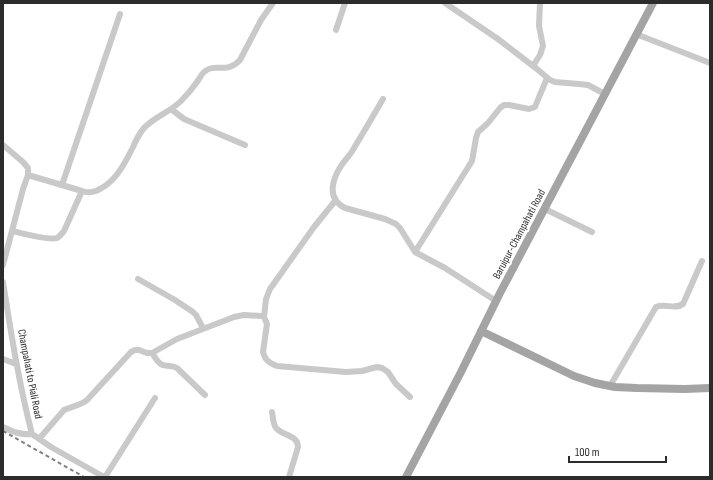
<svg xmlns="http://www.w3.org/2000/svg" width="713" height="480" font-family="'Sofia Sans Condensed',sans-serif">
  <rect width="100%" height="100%" fill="#fff"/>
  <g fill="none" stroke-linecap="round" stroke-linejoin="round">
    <path stroke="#c9c9c9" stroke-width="6" d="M445,3L498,39L537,69L550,80L555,82L579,84L588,85L605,94
      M336,30L345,3
      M636,34L710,63
      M533,66L540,55L543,46L539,26L540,3
      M383,99C373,116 364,132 354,148C351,154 347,158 343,163C333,177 325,198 345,208L385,219L396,224L400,228L415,252L445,268L496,301
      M171,109L184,119L245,145
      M3,145L23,162L28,168V175L23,189L3,265
      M28,175L82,191C85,192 88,193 91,192C97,192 100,189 105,186C118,177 126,161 133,147C136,140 139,134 144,128C154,117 170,112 181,101C187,95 192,89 197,82C199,79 201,75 204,72C215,62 226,75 240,60L261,20L273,3
      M62,185L120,14
      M545,209L592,232
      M12,231C22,233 48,241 57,238C61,236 62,233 64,231L82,191
      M415,252L472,161L476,138L478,132L488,123L500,108L504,105H509L529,109L535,107L537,102L547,78
      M138,279L175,300L193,312L196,315L203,328
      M3,282C11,333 19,384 32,434L51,447L104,477
      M264,317L266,299L270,289L314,227L335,201
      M152,353C155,357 158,364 163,365C168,367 172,365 177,368L205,395
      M3,359L16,364
      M610,386L656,307C665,303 675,310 683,304L702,261
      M272,412C273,417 273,424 276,428C283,436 298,435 298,447L289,477
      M3,427C13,432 21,435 32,434
      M39,439L64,410C72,406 80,406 87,400L131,352L135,350H139L147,353H152L177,339L234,317L244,315L261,316L264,317L267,324L263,352C265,360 269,363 277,366L346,372L362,371L377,367L382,368L388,372L396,384L410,397
      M105,477L155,398"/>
    <path stroke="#a4a4a4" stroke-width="8" d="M481,331L574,376L595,383L615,387L637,388L685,389L710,388
      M406,477L461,372L500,293L653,3"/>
    <path stroke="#818181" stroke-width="2" stroke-dasharray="4 3" stroke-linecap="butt" d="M3,431L84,477"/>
  </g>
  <g text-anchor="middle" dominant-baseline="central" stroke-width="4" stroke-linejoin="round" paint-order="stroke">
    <g font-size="11" fill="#2c2c2c" stroke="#fff">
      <text transform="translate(519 234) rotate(-62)">Baruipur-Champahati Road</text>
      <text transform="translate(30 374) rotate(79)">Champahati to Piali Road</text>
    </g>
  </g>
  <rect width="713" height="480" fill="none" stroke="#2c2c2c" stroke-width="8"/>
  <path d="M569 456v6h97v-6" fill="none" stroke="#2c2c2c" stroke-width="2"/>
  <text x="575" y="456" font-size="12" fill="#2c2c2c" stroke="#ffffff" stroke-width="3" paint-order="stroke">100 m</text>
</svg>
